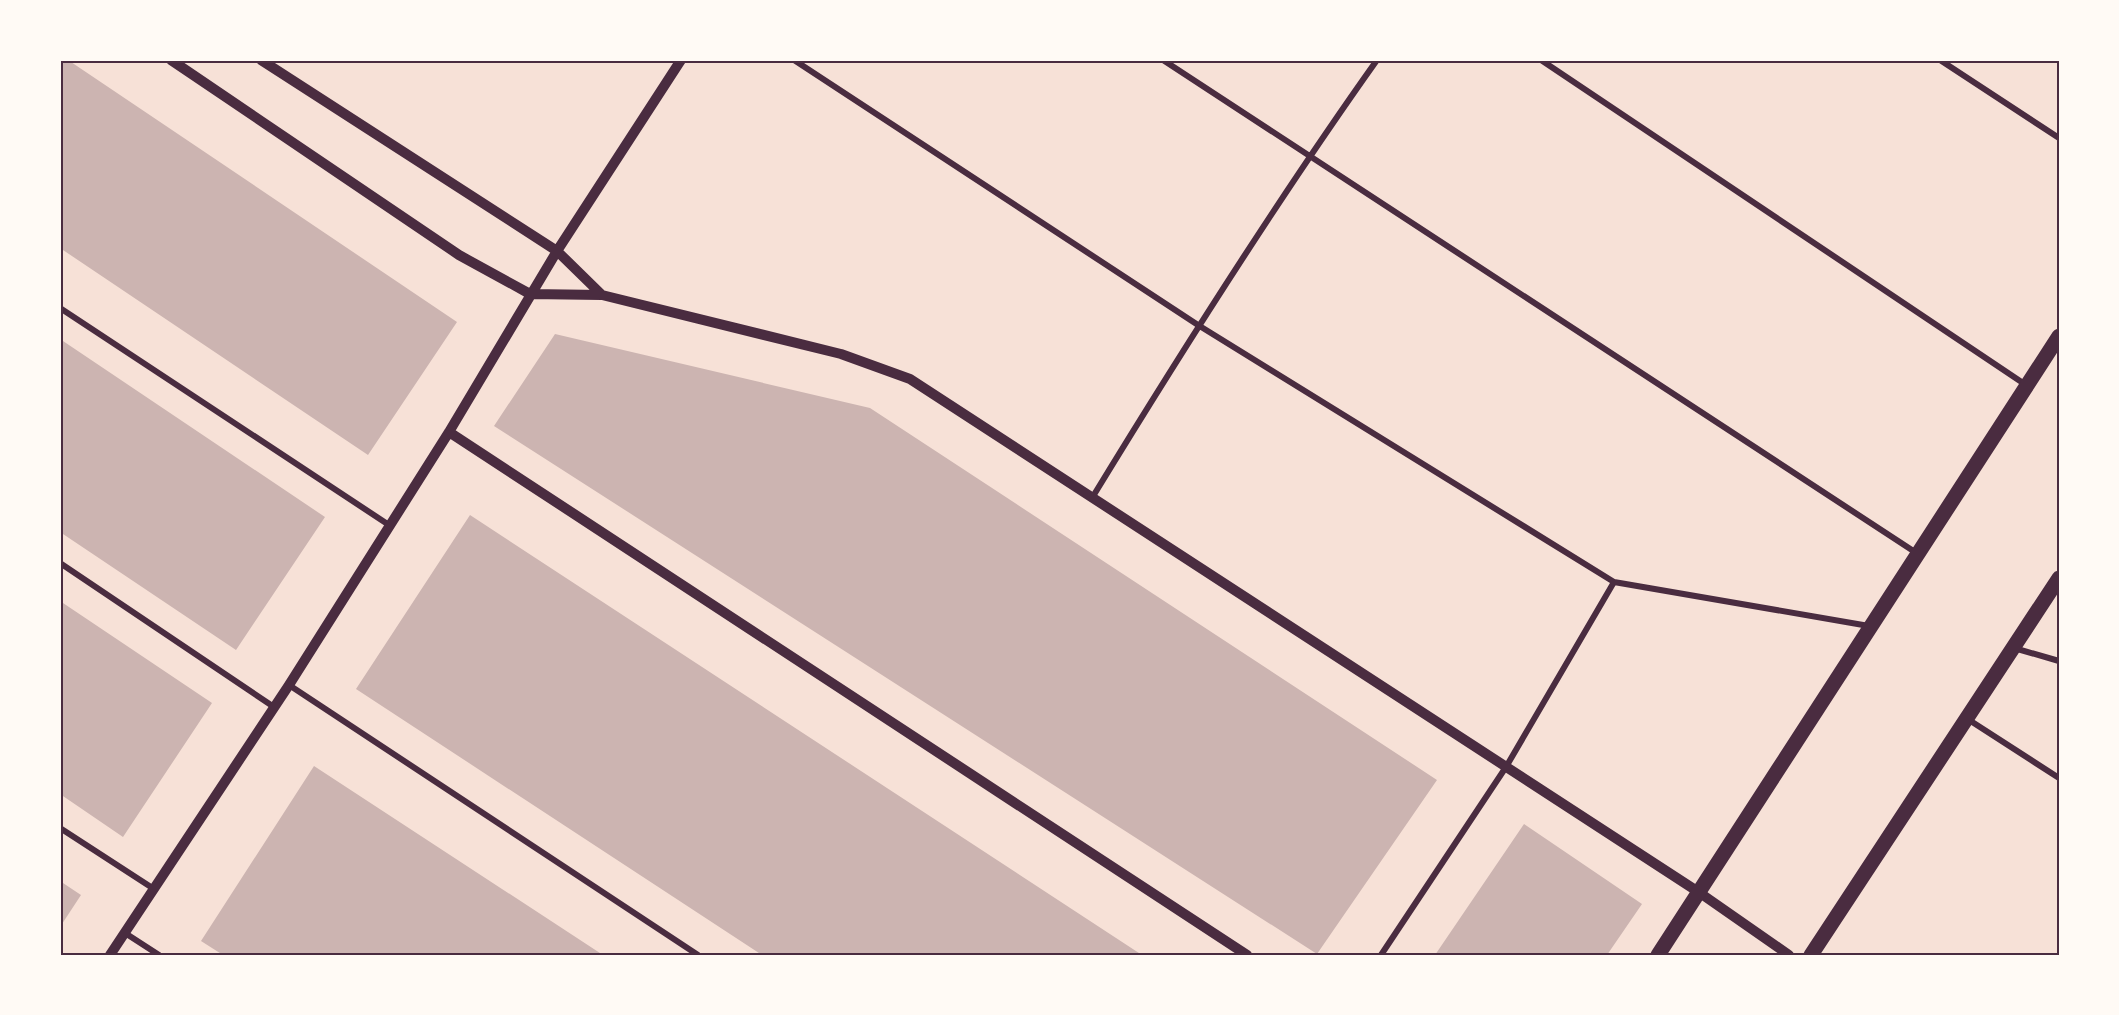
<svg xmlns="http://www.w3.org/2000/svg" width="2119" height="1015" font-family="'Source Sans 3',sans-serif">
  <rect width="100%" height="100%" fill="#f7e1d7"/>
  <path fill="#ccb4b1" d="M60,60H68L457,322L368,455L60,248Z
    M555,334L870,408L1437,780L1317,954L494,426Z
    M60,339L325,517L236,650L60,532Z
    M470,515L1142,955H762L356,689Z
    M60,601L212,703L123,837L60,794Z
    M314,766L603,955H223L201,941Z
    M1524,824L1642,904L1607,955H1435Z
    M60,881L81,895L60,927Z"/>
  <g fill="none" stroke-linecap="round" stroke-linejoin="round">
    <path stroke="#4a2c40" stroke-width="6" d="M794,60L1198,325L1614,582L1869,626
      M1163,60L1918,554
      M1541,60L2026,385
      M1940,60L2059,138
      M60,308L389,525
      M1092,498C1183,349 1276,202 1377,60
      M60,563L274,707
      M2014,648L2059,661
      M289,685L698,955
      M1966,718L2059,778
      M60,828L154,889
      M125,933L159,955
      M1381,955L1506,767L1614,582"/>
    <path stroke="#4a2c40" stroke-width="10" d="M171,60L459,255L530,294L602,295L841,354L910,379L1700,893L1789,955
      M261,60L557,251L602,295
      M449,432L1247,955
      M110,955L289,685L449,432L557,251L681,60"/>
    <path stroke="#4a2c40" stroke-width="15" d="M1658,955L2059,336
      M1811,955L2059,578"/>
  </g>
  <rect width="2119" height="1015" fill="none" stroke="#fffaf5" stroke-width="123"/>
  <rect x="62" y="62" width="1996" height="892" fill="none" stroke="#4a2c40" stroke-width="2"/>
</svg>
